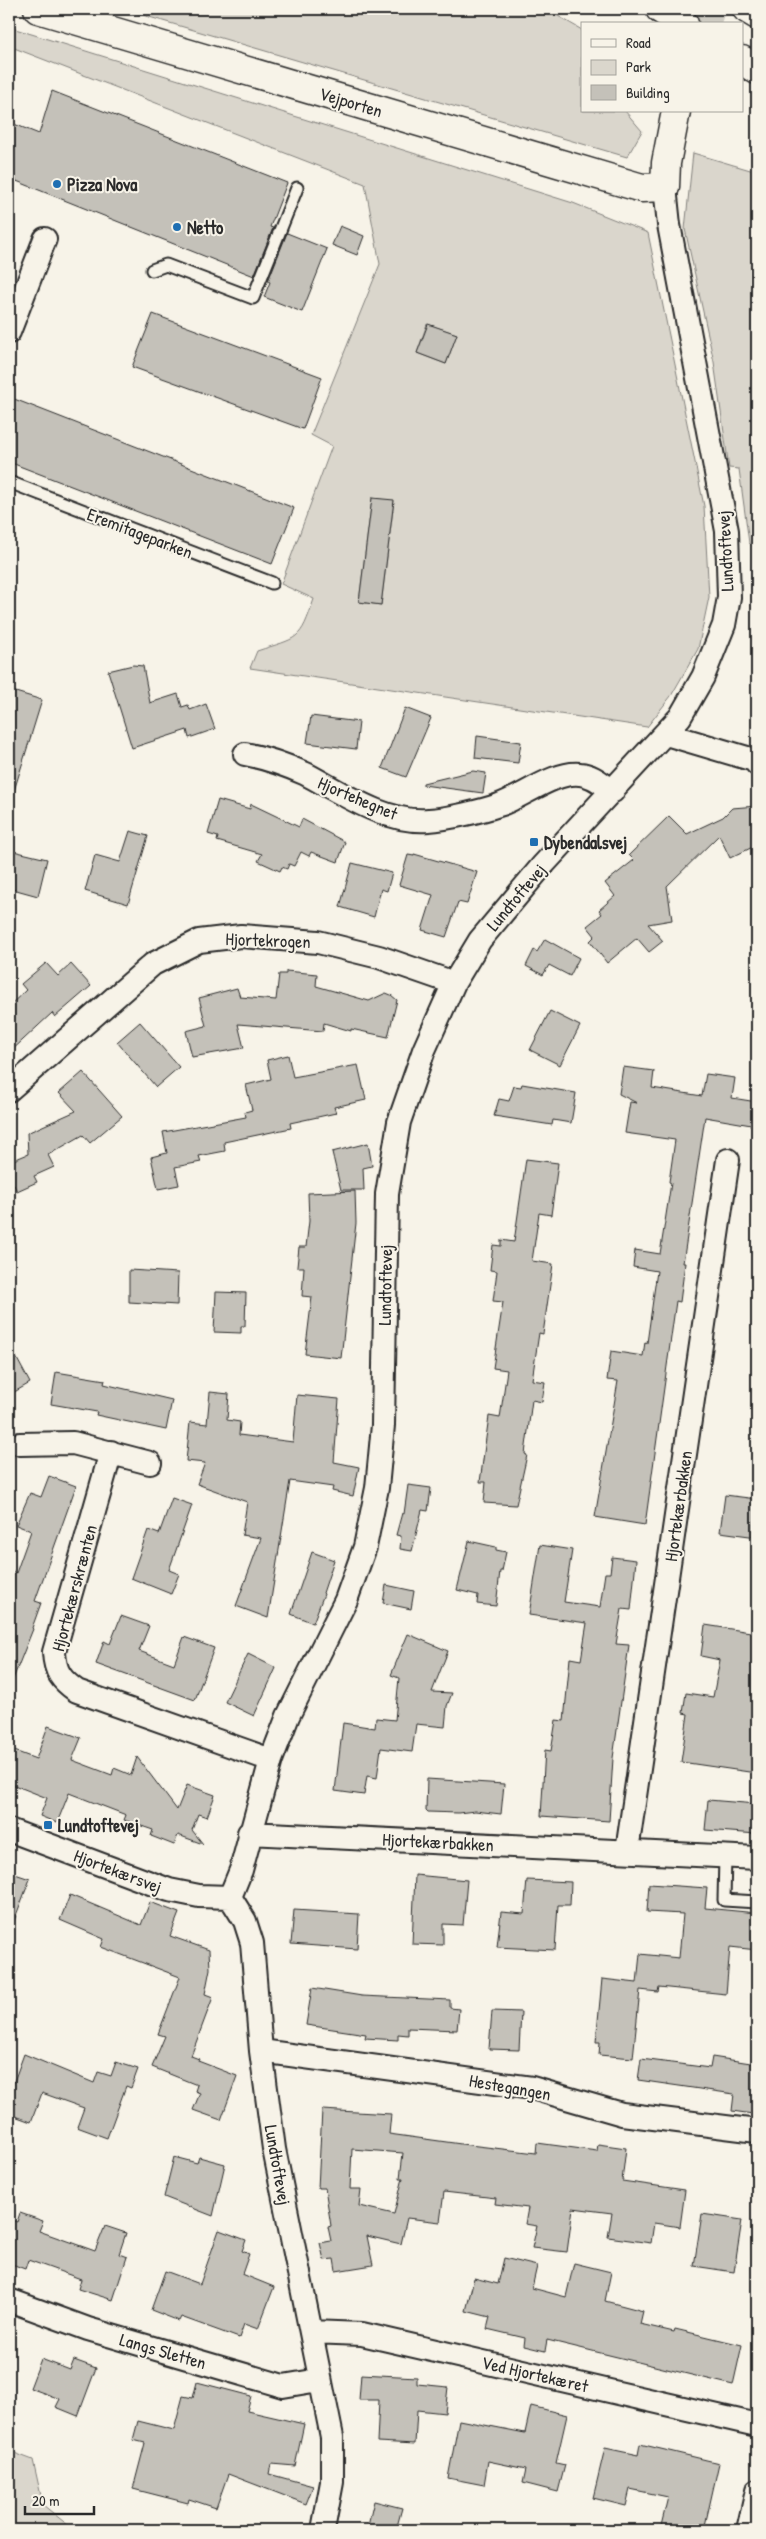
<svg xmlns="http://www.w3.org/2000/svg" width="766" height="2539" font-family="'Patrick Hand',sans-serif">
  <rect width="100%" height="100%" fill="#f7f3e8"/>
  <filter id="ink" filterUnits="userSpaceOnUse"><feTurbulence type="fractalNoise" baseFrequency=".02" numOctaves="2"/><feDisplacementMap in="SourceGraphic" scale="10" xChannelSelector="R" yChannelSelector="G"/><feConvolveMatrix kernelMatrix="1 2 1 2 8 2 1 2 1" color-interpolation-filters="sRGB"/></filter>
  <g filter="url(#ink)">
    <path fill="#dad6cc" stroke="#82807c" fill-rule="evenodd" d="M122,9H546L582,30V111H625L642,131L627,157Z
      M9,27L573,203L648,233L704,506L709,597L698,649L671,696L647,727L250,668L257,651C299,637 300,642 314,599L281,584L332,446L311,435L380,264L365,184L9,46ZM427,324L457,334L446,364L417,353ZM372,498L394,501L381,605L359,602Z
      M693,153L757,172V548L749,543L739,469L729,468L714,362L685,229Z
      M9,2451L33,2460L43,2505L74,2530H9Z"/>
    <path fill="#c4c1b9" stroke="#2b2b2b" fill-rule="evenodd" d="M52,91L287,183L270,227L273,228L254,276L9,178V122L39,134Z
      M340,226L364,236L357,255L332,245Z
      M287,233L327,249L302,312L264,297L270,282L268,281Z
      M153,314L322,377L303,429L132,367Z
      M428,324L457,334L446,364L417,353Z
      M9,397L294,508L272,564L9,462Z
      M372,498L394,500L381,605L359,602Z
      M133,665L143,666L150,703L178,694L182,707L188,705L190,710L206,704L215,729L189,738L187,730L132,748L108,671Z
      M9,690L42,700L13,794L9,793Z
      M405,708L431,718L406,777L382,768Z
      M311,716L359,722L356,749L307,743Z
      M477,736L521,742L518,763L475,758Z
      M473,771L486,773L483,793L423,785V783Z
      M218,800L250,809L251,804L299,827L302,819L345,842L338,862L311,852L309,856L301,852L294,866L289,864L287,869L282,867L280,871L258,861L262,854L217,841L218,837L208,834Z
      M757,806V845L730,858L719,835L667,886L672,920L648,924L663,941L649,952L637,938L607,963L590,941L595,936L587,926L602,914L599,910L615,896L605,883L634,860L629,855L669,816L687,834L723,817L732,808Z
      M130,831L148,836L128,904L85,891L95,855L120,862Z
      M9,850L47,859L38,896L9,888Z
      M414,854L477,872L467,904L458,902L446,937L422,930L433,895L399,885L408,855L414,856Z
      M352,863L392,873L387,891L381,889L374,917L340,907Z
      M545,939L579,958L570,976L549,965L543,975L526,966L534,950L537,952Z
      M46,963L58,976L71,964L91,986L55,1017L52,1013L9,1053V1006L26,990L21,984Z
      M286,971L317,974L316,986L369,1001L386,993L391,995L397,1000L388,1037L351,1029V1031L324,1023L323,1031L238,1024L244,1048L192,1057L186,1031L206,1026L199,998L237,988L240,997L276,1000L279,974H286Z
      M550,1011L580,1026L560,1065L530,1050Z
      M140,1022L179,1067L156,1087L117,1042Z
      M288,1055L293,1077L358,1065L366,1100L334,1107L336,1113L290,1123L291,1128L224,1142L225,1151L199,1156L201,1162L175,1167L179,1185L158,1189L151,1157L167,1153L163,1132L246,1117L245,1112L252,1110L246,1085L271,1079L267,1060Z
      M623,1067L654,1071L652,1088L702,1096L706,1074L735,1078L732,1098L757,1102V1126L705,1117L683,1263H685L680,1302L676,1301L645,1525L595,1517L618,1381L607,1380L611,1351L643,1356L645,1342L647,1343L657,1271L633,1267L635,1250L660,1254L671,1183L669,1182L675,1140L625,1133L630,1102L637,1103L619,1094Z
      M83,1072L122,1116L90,1143L83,1135L48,1155L54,1167L34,1176L37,1182L17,1191L14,1185L9,1187V1162L28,1154L27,1133L76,1111L59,1093Z
      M522,1084L576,1093L571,1123L553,1120L552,1125L494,1116L499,1099L509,1101L514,1086L521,1087Z
      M368,1143L372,1166L363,1168L364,1190H341L332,1152Z
      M526,1159L558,1163L551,1215L539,1213L532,1261L553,1264L543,1334L539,1333L532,1380L545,1382L542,1402L532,1400L525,1454L527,1455L516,1505L484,1503L486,1482H480L489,1416L500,1418L507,1370L493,1368L503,1302L493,1301L497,1271L490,1270L493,1245L501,1246V1240L514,1242Z
      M355,1191L356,1223L341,1358L305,1354L312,1297L302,1296L304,1267H297L299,1247H306L309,1221L308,1193Z
      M129,1270L178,1273L177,1305L129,1302Z
      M216,1292L246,1293L245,1326H241V1333L214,1332Z
      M9,1344L30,1383L9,1395Z
      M56,1372L105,1380L104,1384L172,1400L166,1430L96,1415L97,1412L51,1404Z
      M210,1392L229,1394L227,1420L240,1422L239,1435L293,1442L297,1395L339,1399L334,1462L359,1467L353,1496L332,1491L333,1487L290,1481L268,1618L236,1606L261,1538L242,1535L247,1502L197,1484L205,1463L186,1461L190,1422L207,1424Z
      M49,1476L76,1486L35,1601L41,1603L32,1628L33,1629L9,1689V1570L16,1573L31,1531L16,1525L30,1493L41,1497Z
      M408,1485L431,1488L428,1511L422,1510L412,1551L400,1549L401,1536L396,1535L402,1513L404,1514Z
      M725,1495L757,1499V1537L720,1532Z
      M172,1498L192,1505L169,1570L179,1574L171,1594L131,1578L148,1530L159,1534Z
      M469,1541L496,1547V1550L506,1552L502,1571H500L496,1606L477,1604L478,1595L457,1590Z
      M540,1545L572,1550L564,1602L600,1607L605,1573H610L612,1557L636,1560L631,1610L622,1609L616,1644L629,1645L613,1758L609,1821L541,1816L545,1750L551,1751L556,1720L564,1721L570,1658L581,1660L587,1623L529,1615Z
      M312,1552L334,1560L323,1593L324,1594L313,1623L291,1614Z
      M386,1585L414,1591L411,1609L383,1603Z
      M121,1616L149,1626L139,1651L174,1664L184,1637L214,1648L195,1700L96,1664L104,1641L110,1644Z
      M705,1625L757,1633L756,1773L681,1762L688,1714L683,1713L686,1693L713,1697L720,1660L701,1656Z
      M408,1634L448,1651L432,1692L452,1693L447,1706L445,1727L416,1724L412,1752L381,1748L377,1778L367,1776L364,1795L335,1791L343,1723L375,1728L376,1718L395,1720L399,1678L391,1675Z
      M248,1654L276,1668L254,1716L225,1702Z
      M48,1726L81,1738L72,1760L112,1775L114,1768L131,1775L137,1757L177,1810L187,1785L215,1795L207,1817L198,1814L192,1830L203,1844L178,1835L174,1845L151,1836L153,1830L124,1820L126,1815L69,1793L57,1823L40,1816L47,1798L9,1783V1749L36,1759Z
      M427,1779L504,1784L501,1814L475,1811L458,1813L428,1812L426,1810Z
      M708,1800L757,1804V1834L705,1830Z
      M9,1872L30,1879L10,1931L9,1930Z
      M415,1875L467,1880L463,1925L443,1924V1945L412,1944Z
      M527,1880L571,1882L570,1905H558L555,1950L497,1947L501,1912L524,1914Z
      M649,1884L707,1888L705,1908L757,1913V1950L730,1947L726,1994L659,1987L658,1992L640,1990L633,2058L599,2055L600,2042H596L602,1979L637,1983L640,1954L679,1958L683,1914L647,1912Z
      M70,1895L141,1925L150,1902L179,1913L170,1936L209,1950L210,1969L205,1994L213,1997L191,2056L199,2059L198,2061L237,2076L221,2120L193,2110L200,2093L195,2091L197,2085L152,2067L165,2036L158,2034L180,1977L101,1947L104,1939L60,1920Z
      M294,1910L359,1914L357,1949L291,1944Z
      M312,1988L362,1996L450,2000V2008L459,2009L457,2030L408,2028V2035L398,2034V2040L365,2038L366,2034L306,2025Z
      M492,2011L521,2012L519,2050L489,2049Z
      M24,2054L94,2083L98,2072L111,2076L116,2062L138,2069L131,2088L126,2086L107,2138L77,2127L84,2108L42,2093L31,2122L9,2114V2095Z
      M712,2057L757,2064V2098L755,2097L753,2114L732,2111L734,2094L638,2080L641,2059L710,2068Z
      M322,2110L391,2114L389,2134L461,2144L536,2153L537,2143L597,2151L598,2144L626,2148L622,2181L685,2190L680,2227L654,2223L651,2243L608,2237L612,2213L573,2208L567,2252L532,2248L537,2226L525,2224L528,2208L495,2204L496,2198L444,2192L440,2222L407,2218L401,2244L367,2236L373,2265L336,2271L334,2259L324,2260L320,2243L331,2241L328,2227L331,2226L325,2188H318ZM352,2149L403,2153L400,2178H403L394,2214L359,2206L361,2189H350Z
      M174,2157L197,2163L199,2157L225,2164L213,2216L164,2197Z
      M20,2213L43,2221L39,2231L95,2251L105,2226L126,2233L119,2254L127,2257L113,2300L78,2289L81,2279L28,2260L25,2269L9,2263V2219L17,2222Z
      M702,2214L742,2220L734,2272L694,2266Z
      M219,2230L246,2240L242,2251L249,2254L242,2274L274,2287L258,2329L244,2324L239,2338L181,2317L179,2321L151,2310L165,2271L200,2284Z
      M504,2258L537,2266L532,2288L566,2297L574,2263L611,2272L605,2301L643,2311L640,2324L674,2332L675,2329L742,2345L733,2385L547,2340L545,2351L524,2346L525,2338L487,2329L490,2317L466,2311L474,2278L498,2284Z
      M41,2359L70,2370L74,2360L96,2368L78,2416L56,2407L60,2399L30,2388Z
      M361,2374L417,2377V2384L448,2387L445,2413L417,2410L415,2444L377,2442L379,2400H359Z
      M197,2382L251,2396L247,2411L304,2424L295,2466L271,2464L269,2474L313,2486L306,2504L228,2474L216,2508L189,2499L188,2503L133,2489L145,2443L133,2440L138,2421L174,2430L183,2396L193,2398Z
      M531,2406L567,2415L556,2463L565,2465L558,2492L523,2483L526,2469L488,2461L484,2485L448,2478L459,2420L525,2433Z
      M640,2444L719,2463L704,2530H660L668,2497L630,2489L626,2506L593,2498L605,2448L638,2455Z
      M374,2501L402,2508L396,2530H367Z"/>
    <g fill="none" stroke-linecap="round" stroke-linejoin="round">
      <path stroke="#cecbc2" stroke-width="28" stroke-dasharray="28 14" stroke-linecap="butt" d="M706,24L711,9"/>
      <defs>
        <path id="lane" d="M152,270L166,265L253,298L297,188
          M9,482L272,583
          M725,1857L724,1900L757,1902"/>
        <path id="street" d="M9,332L45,239
          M666,734L754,760L757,764
          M245,754C266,758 286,765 306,774C342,793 386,824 429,820C447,819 482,811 499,805C523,797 555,771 580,774C593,775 602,784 613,791
          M9,1090L153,964L199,941L241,936L318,942L379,957L454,983
          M20,1444L73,1443L150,1463
          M111,1452L54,1652C55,1672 61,1680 77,1691L271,1760
          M9,1830L169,1890L199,1896L230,1897
          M249,1833L757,1858
          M627,1851L728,1160
          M230,1897L241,1870L271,1760L288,1716L346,1600L365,1547L377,1488L383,1425L387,1194L399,1122L424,1050L454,983L480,940L542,866L680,717L703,677L724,625L729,597L727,531L669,225L665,187
          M230,1897L245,1921L252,1943L261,2051L274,2149L332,2437V2482L323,2530
          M261,2051L532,2088L622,2114L757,2131
          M9,2300L88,2329L283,2386L319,2380
          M311,2332L362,2334L757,2425
          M748,2530L757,2491"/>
        <path id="secondary" d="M38,9L642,188L665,187L666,163L676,111"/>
        <path id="highway" d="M660,9L684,24
          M747,9L757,15
          M742,60L757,70"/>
      </defs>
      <use href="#lane" stroke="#2b2b2b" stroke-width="15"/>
      <use href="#street" stroke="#2b2b2b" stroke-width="26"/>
      <use href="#secondary" stroke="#2b2b2b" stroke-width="31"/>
      <use href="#highway" stroke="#2b2b2b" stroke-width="31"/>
      <use href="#lane" stroke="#f7f3e8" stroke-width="11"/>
      <use href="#street" stroke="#f7f3e8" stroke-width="22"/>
      <use href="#secondary" stroke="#f7f3e8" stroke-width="28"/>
      <use href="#highway" stroke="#f7f3e8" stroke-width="28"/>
    </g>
  </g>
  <g fill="#1f6fb2" stroke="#f7f3e8" stroke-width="2">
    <circle cx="57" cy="184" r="5"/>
    <circle cx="177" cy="227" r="5"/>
    <rect x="529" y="837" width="10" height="10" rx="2.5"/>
    <rect x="43" y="1820" width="10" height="10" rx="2.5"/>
  </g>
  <g text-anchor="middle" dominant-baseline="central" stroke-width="4" stroke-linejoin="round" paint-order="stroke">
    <g font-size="18" fill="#2b2b2b" stroke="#f7f3e8">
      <text transform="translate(351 102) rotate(17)">Vejporten</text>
      <text transform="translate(140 533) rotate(21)">Eremitageparken</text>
      <text transform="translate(725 551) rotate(-93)">Lundtoftevej</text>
      <text transform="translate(358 798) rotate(23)">Hjortehegnet</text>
      <text transform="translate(516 897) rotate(-50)">Lundtoftevej</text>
      <text transform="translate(268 940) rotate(2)">Hjortekrogen</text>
      <text transform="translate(385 1285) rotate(-89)">Lundtoftevej</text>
      <text transform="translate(678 1506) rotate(-82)">Hjortekærbakken</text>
      <text transform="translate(74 1588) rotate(-75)">Hjortekærskrænten</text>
      <text transform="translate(438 1842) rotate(3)">Hjortekærbakken</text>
      <text transform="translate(118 1871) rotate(21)">Hjortekærsvej</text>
      <text transform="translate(510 2087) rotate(10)">Hestegangen</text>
      <text transform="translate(278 2165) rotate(80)">Lundtoftevej</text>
      <text transform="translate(163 2351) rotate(16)">Langs Sletten</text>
      <text transform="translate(535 2374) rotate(13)">Ved Hjortekæret</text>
    </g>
    <g font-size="18" font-weight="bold" fill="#2b2b2b" stroke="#f7f3e8" text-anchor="start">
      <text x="67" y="184">Pizza Nova</text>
      <text x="187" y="227">Netto</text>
      <text x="544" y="842">Dybendalsvej</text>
      <text x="58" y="1825">Lundtoftevej</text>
    </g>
  </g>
  <rect width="766" height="2539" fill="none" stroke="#f7f3e8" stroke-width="30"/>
  <rect x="15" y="15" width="736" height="2509" fill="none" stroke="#2b2b2b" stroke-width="2" filter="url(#ink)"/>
  <rect x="581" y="22" width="162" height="90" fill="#f7f3e8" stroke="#a5a39c"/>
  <rect x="591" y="39" width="25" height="8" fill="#f7f3e8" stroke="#a5a39c"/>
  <text x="626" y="48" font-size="15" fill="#2b2b2b">Road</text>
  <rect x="591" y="60" width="25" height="15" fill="#dad6cc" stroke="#a5a39c"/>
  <text x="626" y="72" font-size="15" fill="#2b2b2b">Park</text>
  <rect x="591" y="85" width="25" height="15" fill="#c4c1b9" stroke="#a5a39c"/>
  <text x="626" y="98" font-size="15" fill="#2b2b2b">Building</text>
  <path d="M25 2506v8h69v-8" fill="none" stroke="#2b2b2b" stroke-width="2.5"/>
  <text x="32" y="2506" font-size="15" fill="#2b2b2b" stroke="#f7f3e8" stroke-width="4" paint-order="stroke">20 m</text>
</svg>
